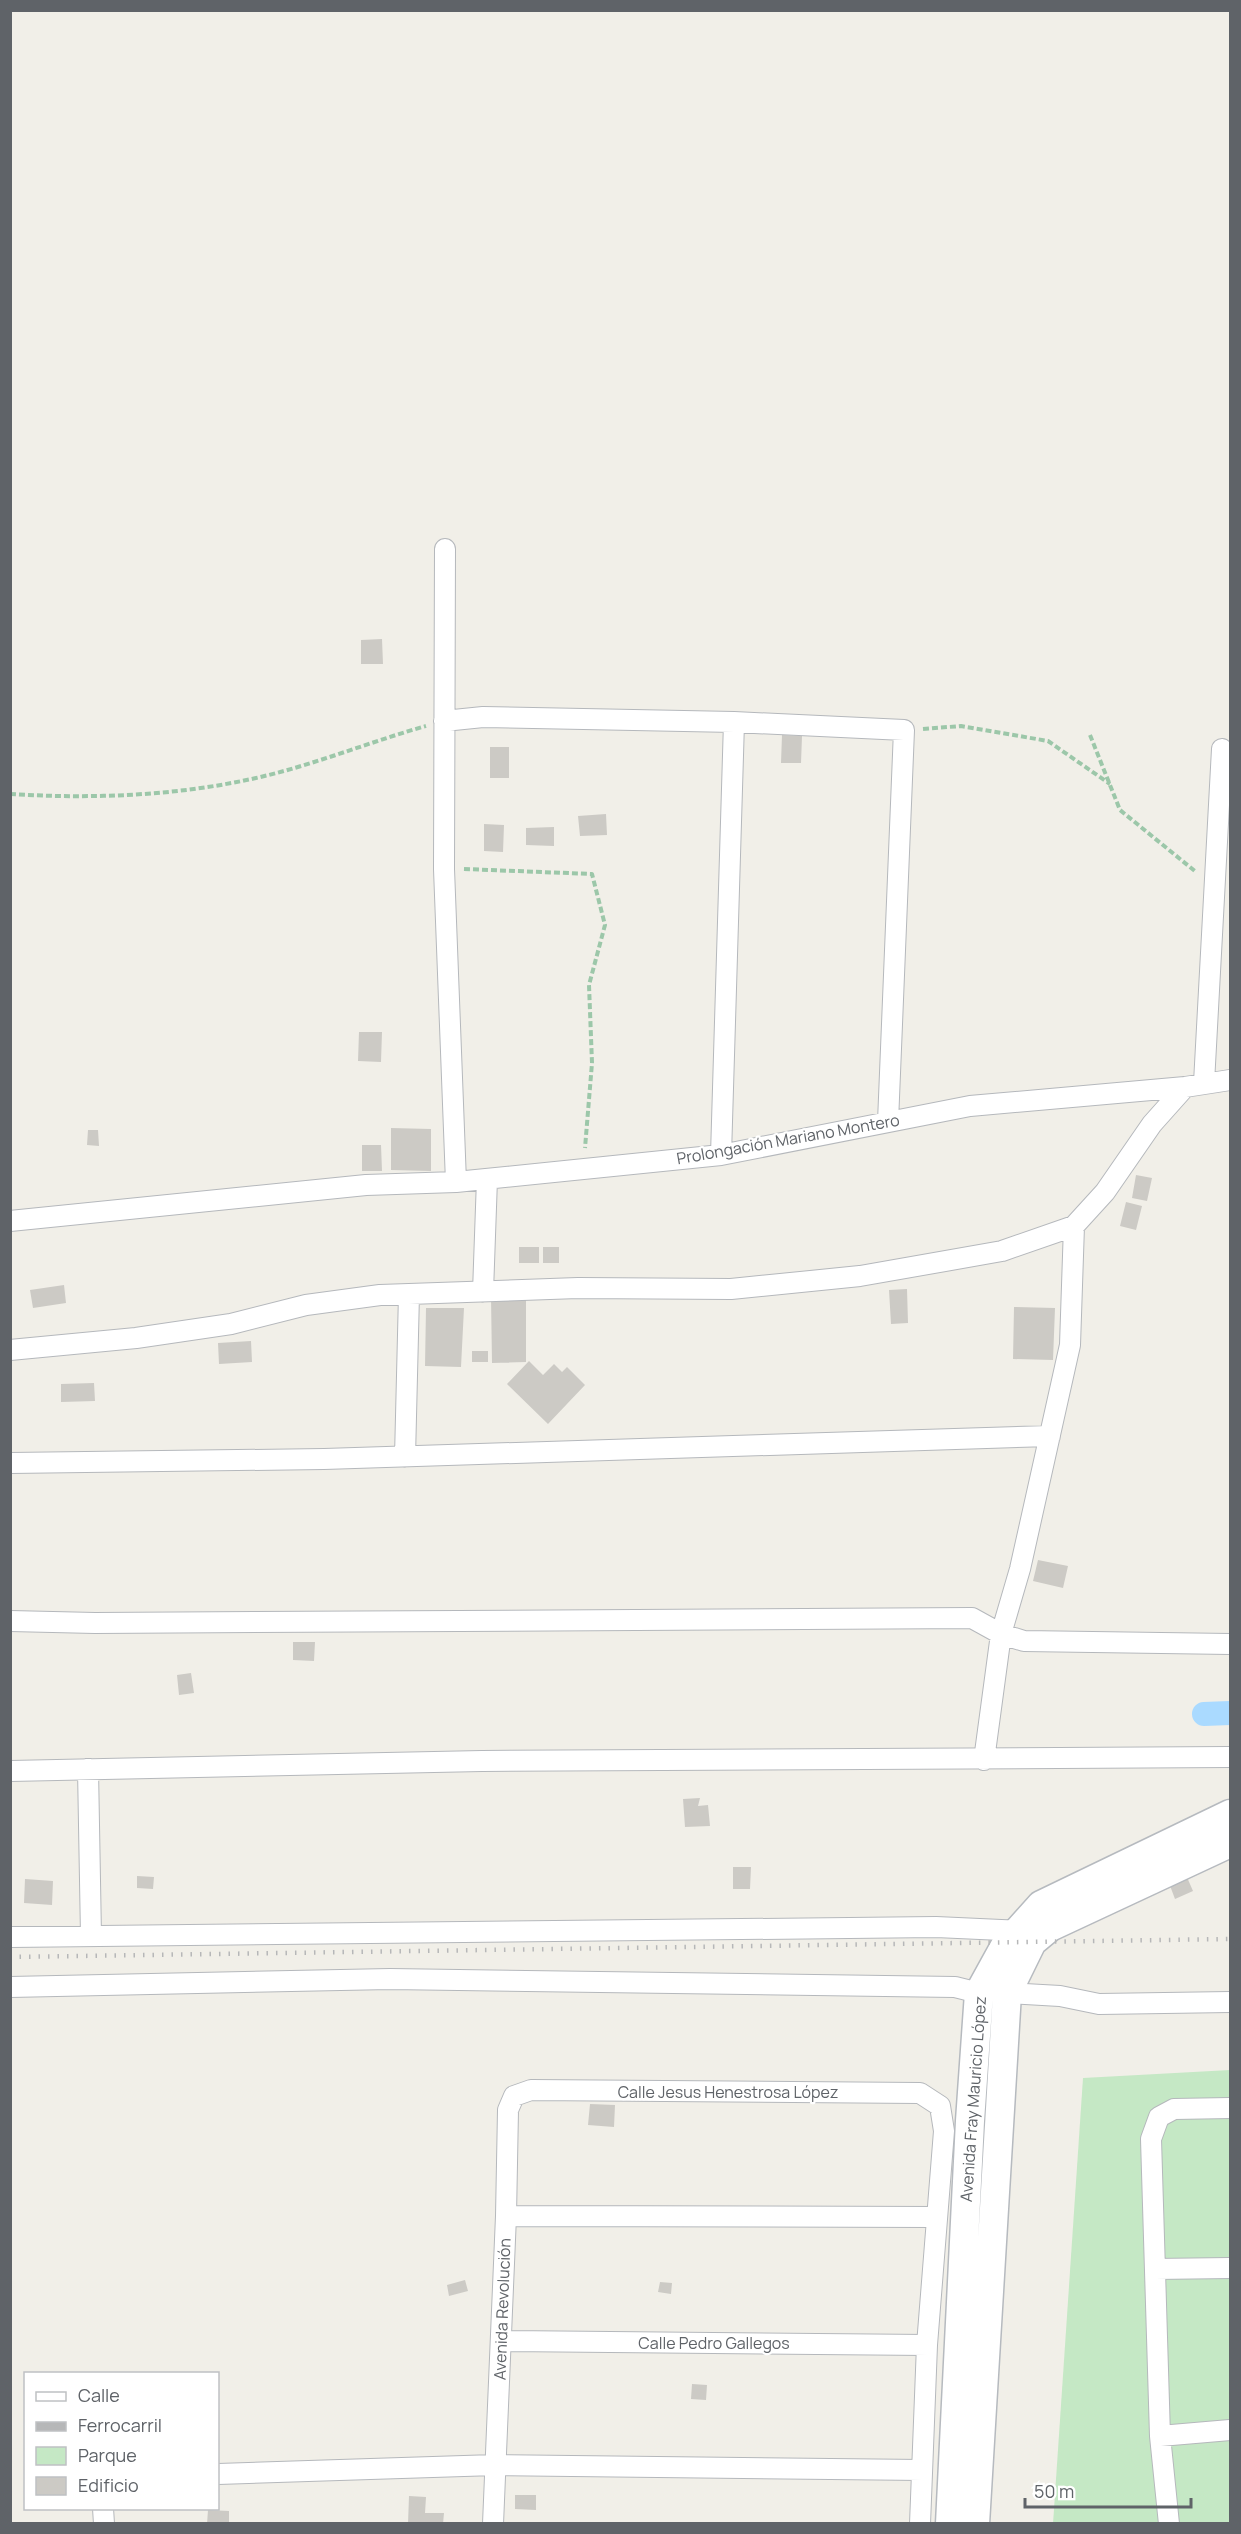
<svg xmlns="http://www.w3.org/2000/svg" width="1241" height="2534" font-family="Manrope,sans-serif">
  <rect width="100%" height="100%" fill="#f1efe8"/>
  <path fill="#c5e8c5" d="M1230,2070V2523L1053,2524L1083,2078Z"/>
  <g fill="none" stroke-linecap="round" stroke-linejoin="round">
    <path stroke="#aadaff" stroke-width="24" d="M1204,1714L1230,1713"/>
  </g>
  <path fill="#cccac5" d="M382,639L383,664H361V640Z
    M782,735L802,736L801,763H781Z
    M490,747H509V778H490Z
    M606,814L607,835L580,836L578,816Z
    M484,824L504,825L503,852L484,851Z
    M554,827V846L526,845V828Z
    M359,1032H382L381,1062L358,1061Z
    M391,1128L431,1129V1171L391,1170Z
    M88,1130H98L99,1146L87,1145Z
    M362,1145H381L382,1171H362Z
    M1136,1175L1152,1178L1147,1201L1132,1198Z
    M1126,1202L1142,1206L1136,1230L1120,1226Z
    M519,1247H539V1263H519Z
    M543,1247H559V1263H543Z
    M64,1285L66,1303L33,1308L30,1290Z
    M907,1289L908,1323L891,1324L889,1290Z
    M526,1296V1362L492,1363L491,1297Z
    M1014,1307L1055,1308L1053,1360L1013,1359Z
    M426,1308H464L461,1367L425,1366Z
    M251,1341L252,1362L219,1364L218,1343Z
    M472,1351H488V1362H472Z
    M529,1361L543,1375L554,1364L562,1372L567,1367L585,1385L548,1424L507,1384Z
    M94,1383L95,1401L61,1402V1384Z
    M1038,1560L1068,1566L1063,1588L1033,1581Z
    M293,1642H315L314,1661L293,1660Z
    M191,1673L194,1693L179,1695L177,1675Z
    M700,1798L698,1806L708,1805L710,1826L685,1827L683,1799Z
    M733,1867H751L750,1889H733Z
    M1186,1875L1193,1891L1175,1899L1169,1883Z
    M137,1876L154,1877L153,1889L137,1888Z
    M25,1879L53,1881L52,1905L24,1903Z
    M590,2104L615,2105L614,2127L588,2125Z
    M465,2280L468,2291L449,2296L447,2285Z
    M660,2282L672,2283L671,2294L658,2292Z
    M692,2384L707,2385L706,2400L691,2399Z
    M515,2495H536V2510L515,2509Z
    M409,2496L426,2497L425,2513H444L443,2524H408Z
    M208,2510L229,2511V2524H207Z"/>
  <g fill="none" stroke-linecap="round" stroke-linejoin="round">
    <defs>
      <path id="street" d="M445,549L444,869L456,1182
        M444,721L483,717L734,722L904,730L888,1122
        M1204,1083L1222,749
        M721,1155L734,722
        M10,1221L366,1185L456,1182L721,1155L970,1106L1185,1087L1230,1080
        M483,1292L487,1179
        M10,1350L136,1338L231,1324L306,1305L380,1295L578,1288L731,1289L860,1276L1002,1251L1074,1226L1105,1192L1152,1124L1185,1087
        M405,1457L409,1294
        M10,1463L324,1459L1050,1436
        M10,1621L95,1623L972,1618L1001,1634L1024,1641L1230,1644
        M984,1760L1001,1634L1020,1569L1070,1345L1074,1226
        M88,1769L91,1936
        M10,1771L482,1761L1230,1757
        M10,1937L936,1927L1025,1931
        M10,1987L390,1979L955,1987L979,1993
        M1007,1993L1060,1996L1099,2004L1230,2002
        M1230,2108L1174,2109L1159,2117L1151,2139L1160,2436L1230,2430
        M506,2216L936,2217
        M1155,2269L1230,2268
        M501,2341L927,2345
        M1160,2436L1169,2524
        M218,2474L495,2465L922,2470
        M103,2508L104,2524
        M493,2524L506,2216L508,2110L514,2096L531,2090L920,2093L940,2106L944,2131L927,2345L920,2524"/>
      <path id="secondary" d="M950,2524L970,2121L979,1993L1006,1944L1041,1905L1230,1814
        M975,2524L1007,1993L1032,1942L1050,1927L1230,1843"/>
    </defs>
    <use href="#street" stroke="#b5b8bc" stroke-width="22"/>
    <use href="#secondary" stroke="#b6babf" stroke-width="31"/>
    <path stroke="#9cc7a9" stroke-width="4" stroke-dasharray="6 3" stroke-linecap="butt" d="M923,729L961,726L1048,741L1110,784
      M1090,735L1120,810L1196,872
      M10,794C92,799 176,796 256,778C314,765 369,742 426,726
      M464,869L592,874L605,925L589,985L592,1063L585,1148"/>
    <use href="#street" stroke="#fff" stroke-width="20"/>
    <use href="#secondary" stroke="#fff" stroke-width="28"/>
    <path stroke="#b6b7b8" stroke-width="4.5" stroke-dasharray="1.5 8" stroke-linecap="butt" d="M10,1957L1230,1939"/>
  </g>
  <g text-anchor="middle" dominant-baseline="central" stroke-width="4.5" stroke-linejoin="round" paint-order="stroke">
    <g font-size="16" fill="#5f6368" stroke="#fff">
      <text transform="translate(788 1139) rotate(-10)">Prolongación Mariano Montero</text>
      <text x="728" y="2092">Calle Jesus Henestrosa López</text>
      <text transform="translate(973 2099) rotate(-86)">Avenida Fray Mauricio López</text>
      <text transform="translate(502 2309) rotate(-88)">Avenida Revolución</text>
      <text x="714" y="2343">Calle Pedro Gallegos</text>
    </g>
  </g>
  <rect width="1241" height="2534" fill="none" stroke="#5f6368" stroke-width="24"/>
  <rect x="24" y="2372" width="195" height="138" fill="#ffffff" stroke="#bfc1c3" stroke-width="1.5"/>
  <rect x="36" y="2392" width="30" height="9" fill="#ffffff" stroke="#bfc1c3" stroke-width="1.5"/>
  <text x="78" y="2402" font-size="18" fill="#5f6368">Calle</text>
  <rect x="36" y="2422" width="30" height="9" fill="#b6b7b8" stroke="#bfc1c3" stroke-width="1.5"/>
  <text x="78" y="2432" font-size="18" fill="#5f6368">Ferrocarril</text>
  <rect x="36" y="2447" width="30" height="18" fill="#c5e8c5" stroke="#bfc1c3" stroke-width="1.5"/>
  <text x="78" y="2462" font-size="18" fill="#5f6368">Parque</text>
  <rect x="36" y="2477" width="30" height="18" fill="#cccac5" stroke="#bfc1c3" stroke-width="1.5"/>
  <text x="78" y="2492" font-size="18" fill="#5f6368">Edificio</text>
  <path d="M1025 2498v9h166v-9" fill="none" stroke="#5f6368" stroke-width="3"/>
  <text x="1034" y="2498" font-size="18" fill="#5f6368" stroke="#ffffff" stroke-width="4.5" paint-order="stroke">50 m</text>
</svg>
